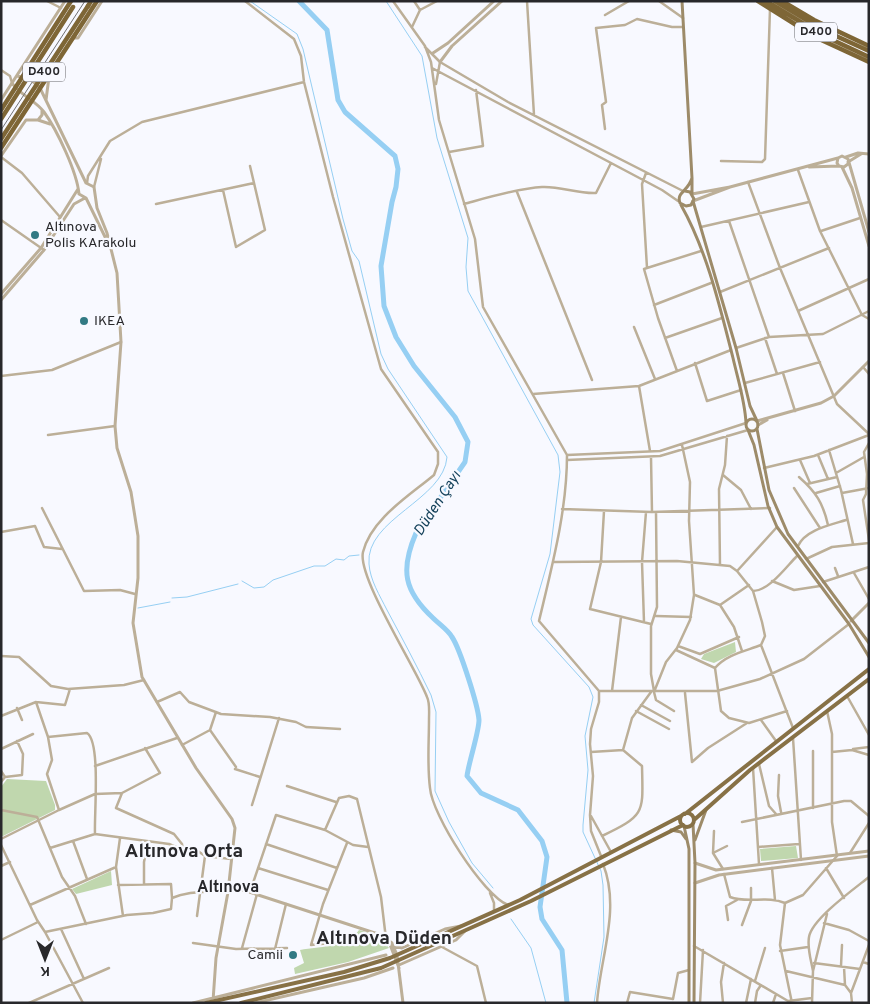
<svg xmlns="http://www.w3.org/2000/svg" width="870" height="1004" font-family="Overpass,sans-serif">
  <rect width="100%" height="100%" fill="#f8f9ff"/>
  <path fill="#c0d7ae" d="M735,642L736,652L714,663L701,659L704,654Z
    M7,779L46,781L55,805V810L1,837V787Z
    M796,846L798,858L761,861L760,849Z
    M111,871L112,885L76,894L72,889Z
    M359,930L380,935L389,948L348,962L295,974L294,968L304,963L300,950C321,946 346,948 359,930Z"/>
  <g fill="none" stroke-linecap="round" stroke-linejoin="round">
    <path stroke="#96cff3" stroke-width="1" d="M250,1L297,34L303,49L343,219L352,251L359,261L381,354L388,369L447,457C444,500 365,519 369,564C370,580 380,596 387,610C402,638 417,666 431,695L436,712L435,791L449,822L472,863L493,888
      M386,1L422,56L437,138L468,238L466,267L468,291L558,455L560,472L550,554L531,619L533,625L589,687L593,697L585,736L588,770L583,825V832L601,871L603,885L604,937L594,1003
      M242,581L254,588L264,587L273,580L314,566H325L336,559L344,560L349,556L359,555
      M172,598L187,597L238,584
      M138,608L170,602
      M511,919L531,948L546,1003"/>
    <path stroke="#96cff3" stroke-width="5" d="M299,1L327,30L338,100L345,112L395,156L398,169L396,187L392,202L381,266L384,306L396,337L414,366L455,417L468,442L465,462L416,533C400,570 404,591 433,618C439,624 448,630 452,637C460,649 478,705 479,720C479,732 469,761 467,776L481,793L518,810L542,841L547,857L540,907L542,919L562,950L567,1003"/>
    <path stroke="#bcaf98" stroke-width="2.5" d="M47,1L61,8
      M245,1L294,39L301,56L304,82L333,197L381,369L438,452V464L434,475C409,496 371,519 363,552C357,577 416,668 427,697C430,703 429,712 429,719C429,742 427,765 430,788C432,815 483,895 508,905
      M393,1L425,46L431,62L439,120L475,239L483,307L567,455C567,511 552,566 539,621L599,691V702L591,729L590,744L593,776L590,815L591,831L601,856
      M414,1L420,10
      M527,1L534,115
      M659,1L683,18
      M605,15L629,1
      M412,27L420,10L437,1
      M425,47L440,62L436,84
      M440,62L508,102L683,191
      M432,68L662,190L678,201
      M1,70L10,76L12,83
      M605,129L602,105L606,102L596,28L625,25L637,19L672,27H683
      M449,152L483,146L476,90
      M1,157L22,173L60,217
      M721,161L762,162L765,159L770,9
      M798,170L820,231L862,315L869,319
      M646,173L642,184L647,268L644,269L658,318L677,371
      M748,182L780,268L837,404L869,434
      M87,183L88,176L110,141L142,122L304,82
      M94,187L101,159
      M223,190L236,247L265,230L250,166
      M517,192L592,380
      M156,204L254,183
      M464,204C486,198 519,188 542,187C560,186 578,194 596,193L611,163
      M1,220L44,250
      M729,221L769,337
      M701,227L809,202
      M821,231L860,218
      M647,268L701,251
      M720,292L829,248
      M654,305L711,283
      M798,311L869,279
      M634,327L655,379
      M665,338L722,318
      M765,338L777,374
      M736,348L769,337L823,334L869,311
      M695,363L707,401L741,390
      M863,367L869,374
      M783,373L795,411
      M1,376L52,370L121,342
      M745,383L820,362
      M639,386L650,451
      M533,394L639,386L731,350
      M48,435L115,426
      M869,443L864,452L867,474L866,494L863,500L869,540
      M829,450L841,490L853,544
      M567,455L660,451L746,423
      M818,455L828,479
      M651,457L652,512
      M567,460L660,456L748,430
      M800,460L810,483
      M764,468L814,456L869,435
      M836,473L864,457
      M723,475L741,490L751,509
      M799,477C816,492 823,503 828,525
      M807,484L837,477
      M794,488L820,528
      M816,493L840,486
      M842,493L869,488
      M42,508L84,591L120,590L135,594
      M562,509L652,512L770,508
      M604,511L601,562L590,609L651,624
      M1,532L35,526L44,547L62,549
      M798,546C805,530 830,525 846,520
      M806,559L832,547L869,543
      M554,562L677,561L730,566L737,571L753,591C769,591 786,567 797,556
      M720,565L719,489L725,465L727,436
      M835,568L838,576
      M738,570L777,527
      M854,573L869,599
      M772,581L794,590L820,586
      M823,582L869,567
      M753,591L762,622L765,636L761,645C746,651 727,654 715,668L721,711L729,718L749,723L787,711
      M695,595L720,605L734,627L742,651
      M720,605L749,585
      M656,616L691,617
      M644,622L642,562L646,512
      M761,645L793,728
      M678,646L700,654L739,637
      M676,650L715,668
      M1,656L19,657L51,686L68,689L124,685L144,680
      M599,691H717L760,679L804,659L849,624
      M612,691L621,617
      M654,691L651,674V626L657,607L656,512
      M685,693L692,762
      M847,696L869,735
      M36,702L48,737
      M157,702L180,692L189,702L221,714L270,717L296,722L306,727L340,729
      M641,705L670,721
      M17,708L22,720
      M636,711L669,729
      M674,711L656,700L654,692L666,662L677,648L690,620L694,595L689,521L690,482L682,445
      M1,716L36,702L65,705L70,689
      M761,720L776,741
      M210,730L236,767
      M793,738L801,860
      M182,745L210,730L216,712
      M1,749L33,734
      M853,749L869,747
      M591,752L623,750L632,718L651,692
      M832,752L852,750L869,755
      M692,762L708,748L747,723
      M759,764L769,806L776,814
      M95,766L177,738
      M753,768L759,864
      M235,769L260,777
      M1,771L5,777L1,782
      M779,775L778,796L781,812
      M5,777L22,775L23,754L17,741
      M287,786L336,802
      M122,793L116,808L174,834L182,844L183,850
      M252,805L279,718
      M813,808V751
      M1,810L37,817L62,877L75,896L86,924
      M59,810L95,794L122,793L160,773L145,748
      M591,816L611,852
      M742,822L844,801H851L869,816
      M325,830L339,798L349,796L357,799L381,897L386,939
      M714,831L713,853L723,869
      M602,836C646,815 643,813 642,766L623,750
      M120,838L116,867L123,916
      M1,839L59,810L47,774L52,760L48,737L87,733C101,742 94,815 95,834
      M73,841L87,879
      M266,844L337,868
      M1,845L37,920L45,932L127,915L153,913L171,909L172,898C189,891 209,891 228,892
      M758,847L799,844
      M50,848L95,834L169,844L183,850L195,849L205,856L231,859
      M713,853L727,846
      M850,853L869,823
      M1,866L10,862
      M258,868L328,890
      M772,868L775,900
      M826,868L844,898
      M724,874L730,897C748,904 767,895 785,903
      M144,884V862L148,842
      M118,885L171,884L172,898
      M250,892L276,815L325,830L353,845L368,847
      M490,893L494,903V911
      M30,905L116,867
      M197,916L205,856
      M728,920L726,906L737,900
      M824,923L849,930L869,941
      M742,925L751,901V888
      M61,929L84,979
      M45,932L83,1003
      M1,940L38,922
      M340,942L311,945L323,904L347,843
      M193,943L236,949L287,948
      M694,946L788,1001L812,998
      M442,947L477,966L486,1003
      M242,948L257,894
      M275,949L286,904
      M780,951L808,947
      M863,962L869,964
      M814,963L860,969
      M841,966L842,945
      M844,967L845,985L851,993
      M786,971L845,985
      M813,971C811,960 807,948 809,937C812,919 854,889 869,877
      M755,981L765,948
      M29,1003L109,968
      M597,1003C600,958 621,909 603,864
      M627,1003L630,992L673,999L678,973L689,970
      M700,1003L703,950
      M723,1003L721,982L724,963
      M746,1003L751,979
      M755,1003L757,991L761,985
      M773,1003L776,994
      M792,1003L780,945L785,903L803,895L837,856L832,822V734L827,711
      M812,1003L813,971L827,914
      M852,1003L851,993L869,945"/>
    <path stroke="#bcaf98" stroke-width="3" d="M73,38H78L102,1
      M433,53L448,43L494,1
      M440,62L452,46L502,1
      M17,76L30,79L40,88L86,183L94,187L97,208L107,233L117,273L121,342L115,426L117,448L131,492L138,536V578L133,623L142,677L196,768L232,819L235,828L228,892L216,958L213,1001
      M12,83C20,95 35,100 44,112C57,130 77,172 79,194L86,198L109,245
      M1,100L65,1
      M46,100L49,77
      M38,120L42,115V110
      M1,156L26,120H38L50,124
      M846,157L858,153L869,154
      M848,162L861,154
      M848,164L844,167L839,166L837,163L838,158L842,156L848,159L869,232
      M809,167L839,166
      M842,167L852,188L869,246
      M730,187L838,158
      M692,194L730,187L693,201
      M1,294L41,248L78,189
      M1,300L44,250L74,204L85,198
      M757,421L821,403L834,396L869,361
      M758,425L767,420
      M851,621L869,603
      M695,863L716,870L869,851
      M695,883L719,875L869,856
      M228,887L246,891L381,935L392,943L397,955L403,1003
      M389,942L399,968
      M394,946L402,948L445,929L461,926
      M399,965L456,940L465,931
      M193,1003L386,955
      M255,1003L364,978L393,968"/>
    <path stroke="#9d8b69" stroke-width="3" d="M682,1L692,178
      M685,191L690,192L694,199L691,205L686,206L680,203C676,192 688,192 692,178V194
      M693,201L736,348L750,406L757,421
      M681,205C707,251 720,307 733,358C738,380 745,401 746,423
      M746 425a6 6 0 1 1 12 0a6 6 0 1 1-12 0Z
      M757,429L769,490L788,534L869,643
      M748,430L754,445L768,506L777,527L849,624L869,657
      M693,824L695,863L694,1003
      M684,826L689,849V1003
      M671,830L681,832L686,839
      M695,840L706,810"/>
    <path stroke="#877146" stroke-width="4" d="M680 820a7 7 0 1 1 14 0a7 7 0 1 1-14 0Z
      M685,814L869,669
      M694,820L750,770L869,679
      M206,1003L344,972L390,958L520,900L681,816
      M241,1003L381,968L531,901L683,825"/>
    <path stroke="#7e6636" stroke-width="4.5" d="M758,1L817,38L869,62
      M766,1L824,36L869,57
      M775,1L825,31L869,51
      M782,1L814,20L869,46
      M88,6L91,1
      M1,110L71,1
      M1,148L97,1"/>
    <path stroke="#707074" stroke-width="1" d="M1,130L85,1"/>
    <path stroke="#7e6636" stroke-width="4.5" d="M1,119L73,7
      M1,139L88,6"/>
  </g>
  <g fill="#327a84" stroke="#f8f9ff" stroke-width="2">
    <circle cx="35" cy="235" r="5"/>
    <circle cx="84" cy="321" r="5"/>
    <circle cx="293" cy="955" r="5"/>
  </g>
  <g text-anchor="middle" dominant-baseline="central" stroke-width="4.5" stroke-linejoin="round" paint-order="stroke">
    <g fill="#f8f9ff" stroke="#66676b" stroke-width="1">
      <rect x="795" y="22.5" width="42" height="19" rx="4"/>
      <rect x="23" y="62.5" width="42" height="19" rx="4"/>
    </g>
    <g font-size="12" font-weight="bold" fill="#28282b">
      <text x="816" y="32">D400</text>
      <text x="44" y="72">D400</text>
    </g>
    <g font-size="14" fill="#28282b" stroke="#f8f9ff" text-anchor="start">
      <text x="45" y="227">Altınova<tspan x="45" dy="16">Polis KArakolu</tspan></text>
      <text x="94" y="321">IKEA</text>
      <text x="283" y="955" text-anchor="end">Camii</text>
    </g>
    <g font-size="15" font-style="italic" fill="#16435c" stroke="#f8f9ff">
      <text transform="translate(438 504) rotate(-57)">Düden Çayı</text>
    </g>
    <g font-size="16" font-weight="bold" fill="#28282b" stroke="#f8f9ff">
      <text x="228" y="888">Altınova</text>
    </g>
    <g font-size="19" font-weight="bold" fill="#28282b" stroke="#f8f9ff">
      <text x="184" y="852">Altınova Orta</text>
      <text x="384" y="939">Altınova Düden</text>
    </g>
  </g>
  <rect width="870" height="1004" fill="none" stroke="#28282b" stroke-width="5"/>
  <g transform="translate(45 959) rotate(180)" stroke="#f8f9ff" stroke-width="4" paint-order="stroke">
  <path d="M0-4L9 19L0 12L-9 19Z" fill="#28282b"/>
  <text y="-8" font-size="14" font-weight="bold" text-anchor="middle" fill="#28282b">K</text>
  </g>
</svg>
